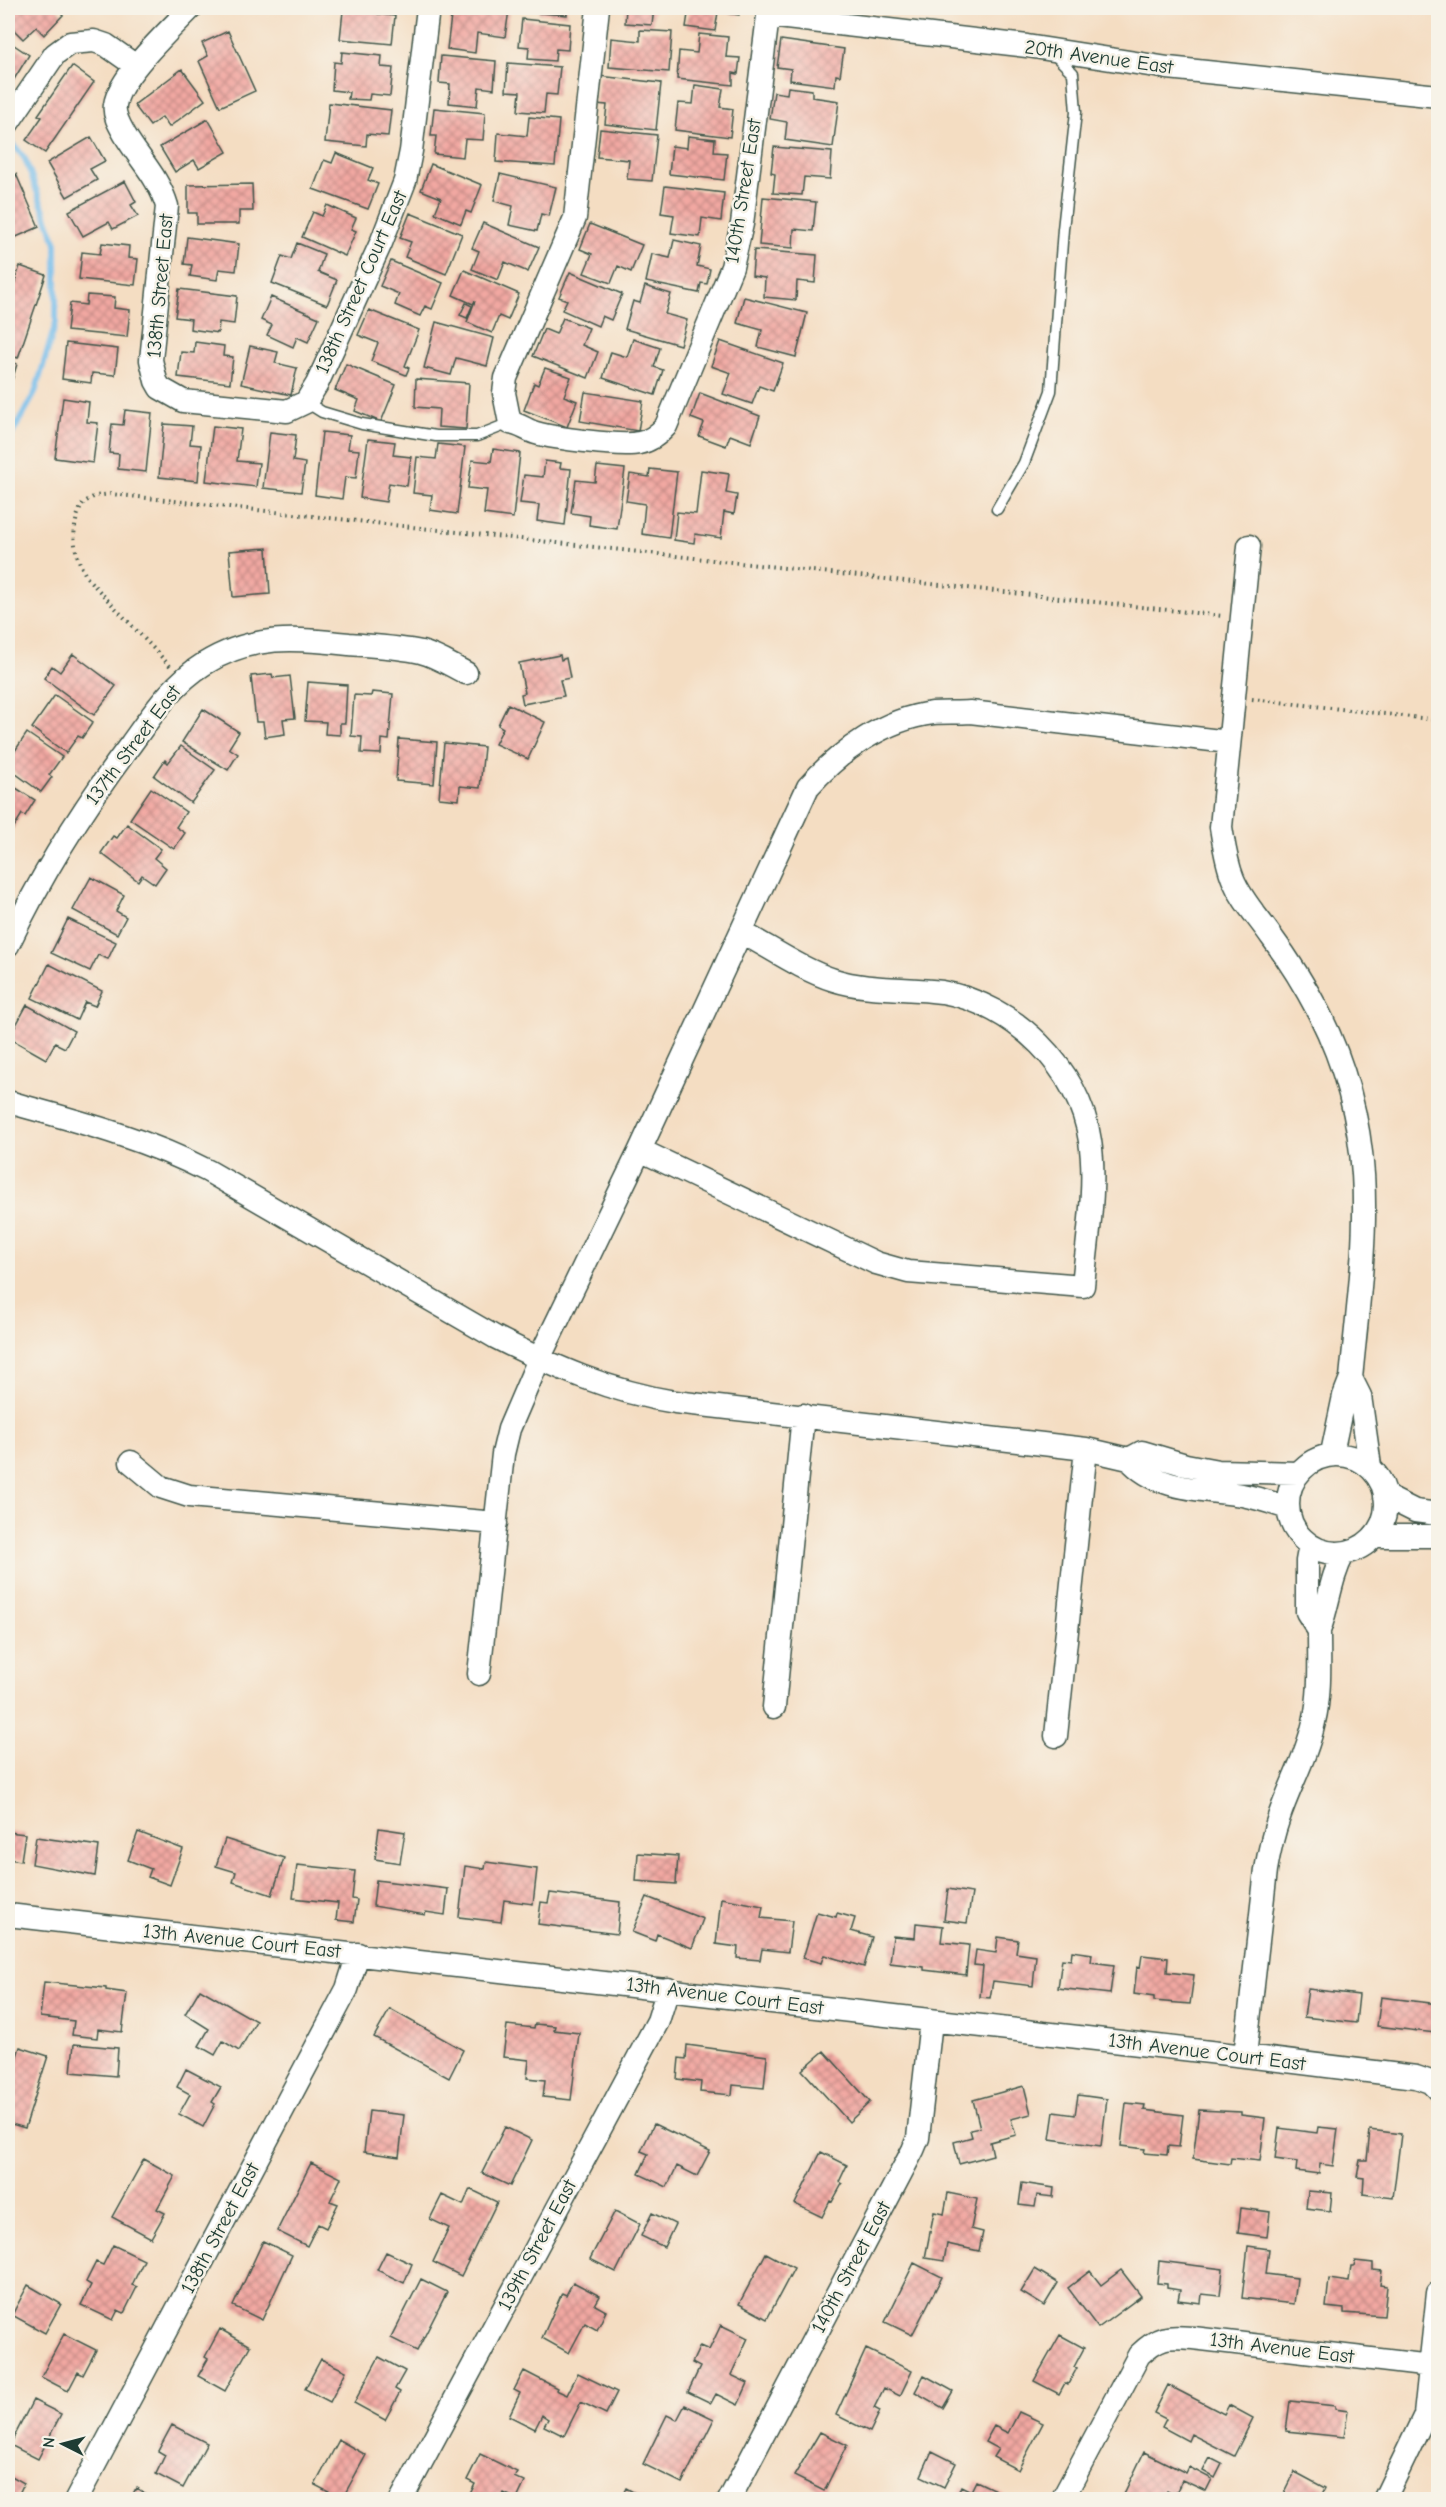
<svg xmlns="http://www.w3.org/2000/svg" width="1446" height="2507" font-family="'Comic Neue',sans-serif">
  <defs>
    <pattern id="building-cross-hatch" width="8" height="8" patternUnits="userSpaceOnUse" patternTransform="scale(1.5)"><rect width="8" height="8" fill="#f2a8a2"/><path d="M0 0l8 8M0 8l8-8" fill="none" stroke="#c38a85"/></pattern>
  </defs>
  <rect width="100%" height="100%" fill="#f7f3e8"/>
  <filter id="ink" filterUnits="userSpaceOnUse"><feTurbulence type="fractalNoise" baseFrequency=".0167" numOctaves="2"/><feDisplacementMap in="SourceGraphic" scale="12" xChannelSelector="R" yChannelSelector="G"/><feConvolveMatrix kernelMatrix="1 2 1 2 8 2 1 2 1" color-interpolation-filters="sRGB"/></filter>
  <filter id="wash" filterUnits="userSpaceOnUse"><feTurbulence type="fractalNoise" baseFrequency=".008" numOctaves="4" result="noise"/><feDisplacementMap in="SourceGraphic" scale="24" xChannelSelector="R" yChannelSelector="G"/><feGaussianBlur stdDeviation="1.35" result="paint"/><feColorMatrix in="noise" values="0 0 0 0 0 0 0 0 0 0 0 0 0 0 0 0 0 1.4 0 .05"/><feComposite in="paint" operator="in"/></filter>
  <g filter="url(#wash)">
    <rect width="100%" height="100%" fill="#f4ddc2"/>
    <g fill="none" stroke-linecap="round" stroke-linejoin="round">
      <path stroke="#73bceb" stroke-width="6" d="M8,137L25,159L56,243V322L35,393L8,441"/>
    </g>
    <g id="blocks">
      <path fill="url(#building-cross-hatch)" d="M8,8H56L63,15L44,35L36,27L23,39L8,24Z
        M350,8H378V14L395,16L392,44L340,39L343,11L349,12Z
        M452,8L509,10L505,37L477,33L475,53L447,49Z
        M539,8H567V15L539,13Z
        M626,8H654L652,25L625,23Z
        M689,8H740L739,15L718,12L715,31L686,27Z
        M522,19L570,24L568,50L556,49L555,61L528,59L529,47L519,46Z
        M640,30L672,32L669,72L609,67L611,38L640,41Z
        M228,31L255,91L220,107L199,61L208,56L202,43Z
        M699,34L728,37L726,57L740,58L738,74L733,73V85L677,79L679,51L697,53Z
        M781,40L844,49L840,76L836,75L835,86L790,80L791,69L777,67Z
        M8,41L29,55L8,89Z
        M342,52L382,56L381,67L393,68L390,96L370,94L369,100L348,99L349,92L332,90L334,62L341,63Z
        M441,56L496,61L494,89L479,87L477,106L449,103L450,84L439,83Z
        M508,63L560,67L557,95L546,94L544,113L518,111L520,92L506,91Z
        M72,66L94,82L45,153L26,140L42,117L38,115Z
        M182,69L205,100L169,127L162,117L150,126L134,105Z
        M599,76L661,83L656,130L605,124L607,105L596,104Z
        M695,85L723,89L720,107L733,109L730,137L675,130L678,103L693,104Z
        M788,87L812,90V97L839,101L833,147L785,140L787,122L770,119L774,92L787,94Z
        M329,103L391,110L388,136L367,134L366,146L325,142Z
        M434,108L485,113L483,140L465,139L463,157L434,154L436,136H431Z
        M529,117L559,120L555,166L496,162L498,133L527,136Z
        M208,119L227,152L199,168L194,160L175,172L160,147Z
        M600,129L657,135L652,181L627,179L629,160L597,157Z
        M688,136L715,139L714,152L727,153L724,180L669,174L672,146L687,148Z
        M91,137L105,161L90,169L97,180L67,197L47,163Z
        M774,147L832,152L830,179L804,177L802,195L773,193L775,174L771,173Z
        M336,153L373,168L368,180L378,184L368,209L313,189L324,160L332,163Z
        M431,164L482,185L471,213L466,211L461,224L435,213L441,198L421,190Z
        M16,174L39,227L14,238L10,228L8,229V178Z
        M500,174L556,187L549,216L541,214L537,231L509,225L513,206L494,201Z
        M125,181L136,202L131,205L138,216L113,229L109,222L83,236L69,211Z
        M252,184L253,211H239V224H197V213H188V185Z
        M665,186L724,193L721,221L702,218L700,237L671,233L674,215L661,213Z
        M763,197L816,202L813,231L794,229L793,248L759,245Z
        M327,205L356,218L351,229L356,231L345,256L302,237L313,212L322,216Z
        M410,213L462,234L446,274L405,257L411,242L400,238Z
        M483,223L539,247L528,272L505,262L498,280L472,269L479,251L472,248Z
        M590,224L642,245L631,272L618,266L611,283L584,273L592,254L580,249Z
        M187,237L239,244L236,271L219,269L217,280L190,276L192,265L184,264Z
        M674,240L701,246L697,266L710,269L707,284L701,283L699,293L646,282L652,254L670,258Z
        M102,243L129,246L128,258L138,259L135,285L79,279L82,252L100,254Z
        M297,243L324,254L318,272L337,280L327,305L272,283L282,256L291,259Z
        M754,250L817,255L815,283L797,281L796,300L764,297L765,278L752,276Z
        M391,261L443,283L432,309L425,306L420,316L395,305L399,294L380,286Z
        M20,266L46,275L18,358L8,355V303Z
        M464,270L519,294L508,320L499,316L492,333L467,322L475,301L473,304L453,295Z
        M570,272L622,294L611,320L602,316L598,326L562,310L567,300L559,297Z
        M645,286L671,294L665,314L687,320L680,345L625,329L633,301L640,303Z
        M179,289L237,296L234,324L219,322L218,333L190,329L191,319L175,317Z
        M87,295L115,297L114,308L130,310L127,337L67,331L70,303L86,305Z
        M271,297L319,318L308,342L297,337L293,347L267,335L272,325L261,320Z
        M744,297L807,313L796,357L758,347L762,330L737,323Z
        M466,303L472,306L467,318L460,315Z
        M369,310L419,330L405,366L409,368L406,375L371,361L378,343L358,335Z
        M563,318L589,328L582,345L598,352L588,378L533,356L544,329L556,334Z
        M436,322L494,338L487,366L456,358L451,375L424,368Z
        M633,339L660,348L654,367L663,370L655,395L603,378L611,352L627,357Z
        M720,341L783,363L773,391L759,386L752,404L723,394L731,373L711,366Z
        M195,342L224,346L223,356L233,357L230,383L178,377L181,352L194,353Z
        M66,343L118,349L115,375L92,373L91,383L62,379Z
        M250,346L278,352L275,363L297,368L291,395L241,384Z
        M8,361L17,364L8,394Z
        M346,364L396,385L381,422L355,411L359,400L335,390Z
        M545,368L571,377L564,396L577,401L567,427L524,410L534,383L538,385Z
        M416,379L469,383L466,429L438,427L439,409L415,407Z
        M585,392L643,401L638,431L580,421Z
        M700,393L760,416L751,443L730,435L726,446L699,436L704,423L691,418Z
        M63,398L89,402L87,422L98,423L93,463L55,458Z
        M125,410L152,413L146,472L118,469L119,454L109,453L112,424L123,425Z
        M164,424L192,426L190,444L201,445L198,481L159,477Z
        M213,426L241,429L237,461L259,463L256,487L206,481Z
        M270,432L296,435L293,461L305,463L301,492L263,488Z
        M322,432L350,435L348,449L359,450L356,478L345,477L342,499L315,495Z
        M368,439L395,442L393,455L411,457L407,486L389,483L386,502L360,498Z
        M438,444L465,447L457,514L430,510L432,495L413,493L417,457L436,459Z
        M493,449L520,453L513,518L484,514L487,490L468,488L472,460L491,462Z
        M545,461L561,463L560,468L571,469L565,525L537,521L539,505L520,503L524,475L543,477Z
        M597,466L625,469L617,529L589,525L590,516L571,513L576,480L595,482Z
        M650,469L677,472L669,538L642,534L645,504L626,501L630,474L649,477Z
        M701,470L729,474L726,493L737,495L734,514L724,512L721,538L695,534L694,543L674,540L677,512L696,514Z
        M267,548L270,594L233,597L229,551Z
        M73,654L116,686L94,715L44,678L52,666L60,672Z
        M560,655L561,660L566,658L570,678L560,680L564,696L523,704L521,694L525,693L519,663Z
        M272,674L273,678L290,676L295,718L283,719L285,734L265,737L263,722H256L251,676Z
        M308,682L347,685L345,723H340V735L325,734L326,722L305,721Z
        M372,692L393,694L389,740L382,739L381,754L361,753L362,737L351,736L354,695L371,696Z
        M55,695L93,722L82,738L78,736L66,753L32,728Z
        M508,704L545,722L528,759L495,744L503,728L498,725Z
        M203,709L239,732L229,748L238,754L228,770L182,742Z
        M27,733L62,757L49,775L52,777L41,792L8,768V761Z
        M399,739L437,742L434,784L396,781Z
        M444,743L484,747L480,788L460,786L459,800L439,798Z
        M181,746L215,770L191,803L154,776L165,760L168,763Z
        M8,783L35,800L25,816L22,814L11,832L8,830Z
        M151,788L186,812L176,827L185,833L174,849L130,819Z
        M127,824L161,849L154,858L166,868L155,884L142,875L138,881L101,853L113,836L117,838Z
        M91,877L124,895L116,911L126,917L117,934L73,910Z
        M68,919L116,942L108,959L98,955L90,971L51,953Z
        M49,964L102,991L95,1006L85,1002L77,1020L32,998Z
        M27,1005L74,1031L65,1048L55,1043L46,1059L9,1038Z
        M379,1828L405,1832L400,1863L375,1859Z
        M8,1832L25,1834L21,1861L8,1859Z
        M138,1832L183,1849L170,1885L148,1877L151,1869L128,1860Z
        M36,1837L99,1846L95,1876L32,1864Z
        M225,1839L284,1858L272,1895L233,1882L236,1872L216,1866Z
        M638,1853L678,1856L676,1884L636,1881Z
        M486,1862L537,1869L533,1904L504,1900L501,1922L459,1917L465,1866L485,1869Z
        M297,1865L355,1871L352,1899L357,1900L354,1922L336,1920L338,1903L293,1898Z
        M376,1880L448,1889L445,1915L426,1912L425,1915L373,1906Z
        M948,1889L972,1893L967,1923L944,1920Z
        M550,1893L620,1902L617,1934L538,1924L541,1902L548,1903Z
        M647,1897L703,1919L692,1948L657,1934L655,1941L632,1932Z
        M721,1898L763,1906L761,1918L792,1921L788,1952L762,1949L760,1960L737,1958L738,1947L716,1944Z
        M817,1912L836,1917L837,1913L855,1918L851,1931L872,1937L864,1967L824,1955L821,1963L803,1958Z
        M916,1923L943,1926L941,1942L969,1945L966,1975L924,1970V1967L890,1963L893,1936L915,1938Z
        M998,1937L1018,1940L1016,1953L1036,1956L1033,1986L993,1981L990,1998L980,1997L983,1966L974,1965L976,1950L996,1953Z
        M1072,1951L1092,1954L1091,1962L1114,1965L1110,1994L1058,1988L1062,1959L1071,1960Z
        M1142,1955L1168,1958L1167,1972L1194,1975L1190,2004L1154,2001V1997L1134,1994L1137,1967L1140,1968Z
        M44,1982L106,1988V1990L127,1993L122,2032L98,2029L97,2038L72,2035L74,2021L40,2017Z
        M200,1989L256,2021L239,2051L223,2041L215,2055L199,2046L209,2029L185,2014Z
        M1308,1989L1359,1995L1356,2023L1304,2017Z
        M1381,1997L1438,2004L1435,2033L1377,2026Z
        M390,2009L463,2050L449,2078L374,2037Z
        M535,2024L555,2026L554,2030L579,2033L571,2100L543,2097L545,2080L527,2078L529,2060L503,2057L507,2025L534,2028Z
        M74,2044L118,2048L116,2076L71,2072Z
        M687,2045L767,2056L764,2088L733,2085L732,2095L700,2092L701,2082L677,2079L679,2058L686,2059Z
        M20,2047L48,2056L25,2128L8,2123V2077L14,2055L17,2056Z
        M824,2051L870,2102L849,2122L802,2070Z
        M186,2069L221,2087L212,2102L215,2104L203,2127L179,2114L190,2094L177,2087Z
        M1024,2086L1031,2114L1011,2119L1016,2135L990,2142L993,2155L959,2164L954,2142L972,2137L970,2130L980,2128L973,2100Z
        M1078,2095L1107,2099L1101,2146L1050,2139L1054,2112L1075,2115Z
        M1126,2103L1145,2105L1144,2110L1183,2115L1179,2147L1168,2146L1167,2155L1144,2153L1145,2149L1121,2146Z
        M1199,2110L1241,2112V2115L1265,2118L1260,2161L1231,2158L1230,2164L1193,2159Z
        M369,2111L404,2115L399,2157L364,2152Z
        M654,2124L710,2151L697,2176L677,2166L667,2187L639,2174L648,2154L641,2151Z
        M505,2127L532,2140L510,2186L482,2173Z
        M1318,2127L1338,2129L1333,2166L1320,2164L1319,2174L1296,2171L1297,2162L1275,2159L1279,2128L1317,2133Z
        M1370,2130L1401,2134L1393,2198L1363,2194L1364,2178L1357,2177L1360,2160H1367Z
        M821,2152L847,2165L839,2182L842,2184L832,2202L830,2201L822,2217L795,2204Z
        M144,2159L175,2176L157,2209L165,2213L151,2238L112,2217Z
        M311,2163L341,2178L330,2201L338,2204L326,2228L318,2224L307,2246L277,2231Z
        M1022,2183L1054,2188L1053,2197L1037,2195L1035,2207L1019,2205Z
        M470,2189L497,2202L461,2276L433,2262L449,2228L430,2219L442,2195L463,2205Z
        M1308,2191L1332,2193L1330,2211L1306,2208Z
        M948,2193L977,2199L971,2229L983,2232L979,2251L947,2244L944,2261L925,2258L934,2212L944,2214Z
        M1241,2208L1270,2212L1267,2237L1238,2233Z
        M615,2211L640,2224L616,2272L590,2259Z
        M652,2213L675,2224L664,2247L641,2236Z
        M263,2241L292,2255L262,2320L233,2306Z
        M113,2245L144,2260L132,2285L137,2287L124,2313L118,2310L113,2320L81,2305L91,2285L86,2282L96,2262L103,2265Z
        M1248,2246L1269,2249L1266,2274L1297,2278L1294,2304L1242,2298Z
        M386,2252L412,2264L404,2283L377,2270Z
        M766,2253L794,2268L767,2319L739,2304Z
        M1159,2261L1223,2269L1220,2296L1202,2294L1201,2303L1178,2300L1180,2290L1167,2288V2284L1157,2283Z
        M1355,2261L1373,2263V2270L1382,2271L1380,2285L1387,2286L1384,2316L1344,2313V2309L1326,2307L1329,2279L1349,2282L1351,2266H1354Z
        M914,2263L942,2277L912,2335L885,2322Z
        M1035,2269L1058,2283L1044,2306L1021,2292Z
        M1121,2270L1141,2296L1098,2328L1068,2288L1090,2271L1101,2285Z
        M421,2279L447,2292L417,2351L391,2338Z
        M573,2282L600,2296L595,2305L606,2311L597,2330L585,2323L569,2353L542,2338L562,2293L566,2295Z
        M28,2285L61,2304L45,2333L12,2315Z
        M721,2325L748,2338L731,2375L748,2383L738,2405L716,2394L711,2403L688,2392L700,2367L692,2363L700,2346L709,2350Z
        M220,2329L250,2346L225,2391L198,2376L208,2359L205,2357Z
        M64,2334L96,2350L83,2375L78,2372L68,2391L41,2377Z
        M1060,2335L1084,2348L1074,2367L1077,2368L1068,2384L1065,2383L1059,2394L1034,2381Z
        M866,2349L912,2371L900,2396L884,2388L874,2408L880,2411L870,2432L836,2415Z
        M379,2357L405,2371L395,2389L400,2392L385,2420L354,2403Z
        M321,2359L346,2371L330,2402L305,2389Z
        M524,2371L557,2388L556,2390L567,2395L578,2373L617,2392L606,2414L581,2402L564,2436L544,2426L548,2419L542,2415L535,2429L509,2416L520,2393L514,2390Z
        M924,2375L953,2391L943,2408L915,2392Z
        M1168,2385L1224,2414L1229,2405L1253,2418L1234,2456L1191,2434L1188,2441L1162,2427L1166,2419L1154,2413Z
        M33,2400L61,2414L38,2459L10,2445Z
        M1290,2401L1335,2406V2409L1348,2411L1344,2437L1286,2431Z
        M685,2405L714,2419L682,2483L643,2464L667,2415L677,2420Z
        M1019,2412L1043,2423L1018,2470L993,2457L998,2449L985,2442L994,2426L1008,2433Z
        M172,2425L207,2443L183,2488L156,2474L165,2455L158,2451Z
        M820,2432L847,2445L824,2491L794,2476Z
        M339,2440L366,2455L342,2499L315,2485Z
        M932,2451L956,2463L944,2487L921,2476Z
        M1144,2452L1186,2473L1189,2467L1212,2479L1206,2491L1182,2480L1175,2495L1167,2491L1163,2500H1121Z
        M480,2454L517,2472L514,2477L525,2482L517,2499L504,2493L501,2500H467L475,2484L467,2480Z
        M1210,2458L1222,2464L1215,2478L1203,2471Z
        M1295,2472L1325,2488L1319,2500H1281Z
        M8,2474L24,2483L16,2500H8Z
        M976,2481L1004,2494L1001,2500H955L961,2486L971,2491Z
        M136,2488L156,2500H130Z
        M626,2488L647,2500H620Z"/>
    </g>
  </g>
  <g filter="url(#ink)">
    <use href="#blocks" fill-opacity="0" stroke="#3f5549" stroke-width="1.5"/>
    <g fill="none" stroke-linecap="round" stroke-linejoin="round">
      <defs>
        <path id="service" d="M306,402L322,412L362,424L436,436H477L510,423
          M997,509L1024,463L1051,391L1063,229L1076,112L1073,73L1054,54"/>
        <path id="minor" d="M191,8C171,29 119,76 115,105C113,115 120,126 125,135C139,159 159,178 167,206L151,360L156,381L160,388L183,401L287,411L306,402L317,384L381,243L405,181L411,151L428,8
          M598,8L575,218L506,378L504,393L510,423C520,424 526,430 536,433C553,438 622,447 639,443C650,441 659,434 666,426L732,267L742,224L769,8
          M769,16L1027,46L1168,68L1438,96
          M8,123L55,54L70,43L94,41L106,45L136,66
          M1249,546L1221,827C1224,845 1226,862 1233,879C1242,901 1258,917 1271,936C1289,960 1305,986 1319,1013C1383,1140 1364,1244 1351,1378
          M8,945C42,873 83,808 131,744C152,715 173,683 204,664C252,634 296,638 349,644C373,646 398,647 421,652C437,656 452,666 466,673
          M8,1102C77,1121 144,1138 208,1171L495,1337C552,1366 611,1392 675,1402L1086,1449L1129,1459
          M640,1150L876,1263L908,1272L1083,1286C1087,1241 1097,1184 1090,1141C1080,1069 1014,1004 942,992C906,987 869,991 834,980C802,970 771,948 741,932
          M1332,1453L1344,1396L1351,1378L1360,1396L1370,1466
          M1288 1504a49 49 0 1 1 98 0a49 49 0 1 1-98 0Z
          M131,1462L161,1487L189,1496L496,1523
          M1385,1496L1415,1511L1438,1514
          M1288,1508C1273,1503 1258,1498 1242,1495C1204,1489 1156,1491 1129,1459L1142,1452L1186,1465L1218,1471L1298,1473
          M1375,1536H1438
          M1310,1545L1307,1561V1612L1319,1631C1329,1604 1330,1578 1344,1553
          M479,1674L503,1454L509,1429L539,1359L640,1150L808,787C840,751 884,719 933,713C945,712 958,713 970,712L1229,742
          M774,1707L803,1415
          M1056,1736L1086,1449
          M8,1915L1245,2056L1416,2077L1431,2082L1438,2089
          M1245,2056L1266,1870C1269,1852 1273,1834 1279,1817C1290,1785 1307,1755 1314,1722C1321,1692 1319,1661 1319,1631
          M76,2500L347,1989L358,1954
          M401,2500L658,2021L668,1989
          M729,2500L913,2150L918,2138L931,2021
          M1062,2500L1139,2355C1159,2336 1166,2336 1193,2338L1431,2366
          M1384,2500L1425,2415L1438,2293"/>
      </defs>
      <use href="#service" stroke="#3f5549" stroke-width="13"/>
      <use href="#minor" stroke="#3f5549" stroke-width="25"/>
      <path stroke="#3f5549" stroke-width="4" stroke-dasharray="1.5 4.5" stroke-linecap="butt" d="M170,666L88,579C73,555 69,528 83,503L95,496L111,494L1223,616
        M1252,699L1438,720"/>
      <use href="#service" stroke="#fff" stroke-width="10"/>
      <use href="#minor" stroke="#fff" stroke-width="22"/>
    </g>
  </g>
  <g text-anchor="middle" dominant-baseline="central" stroke-width="5" stroke-linejoin="round" paint-order="stroke">
    <g font-size="20" fill="#1f3d34" stroke="#f7f3e8">
      <text transform="translate(1099 57) rotate(8)">20th Avenue East</text>
      <text transform="translate(743 191) rotate(-81)">140th Street East</text>
      <text transform="translate(361 282) rotate(-66)">138th Street Court East</text>
      <text transform="translate(160 286) rotate(-85)">138th Street East</text>
      <text transform="translate(133 745) rotate(-53)">137th Street East</text>
      <text transform="translate(242 1941) rotate(6)">13th Avenue Court East</text>
      <text transform="translate(725 1996) rotate(7)">13th Avenue Court East</text>
      <text transform="translate(1207 2052) rotate(7)">13th Avenue Court East</text>
      <text transform="translate(220 2228) rotate(-62)">138th Street East</text>
      <text transform="translate(537 2245) rotate(-62)">139th Street East</text>
      <text transform="translate(851 2267) rotate(-62)">140th Street East</text>
      <text transform="translate(1282 2348) rotate(7)">13th Avenue East</text>
    </g>
  </g>
  <rect width="1446" height="2507" fill="none" stroke="#f7f3e8" stroke-width="30"/>
  <g transform="translate(63 2444) rotate(276)" stroke="#f7f3e8" stroke-width="4.5" paint-order="stroke">
  <path d="M0-4.5L10 22L0 15L-10 22Z" fill="#1f3d34"/>
  <text y="-9" font-size="16" font-weight="bold" text-anchor="middle" fill="#1f3d34">N</text>
  </g>
</svg>
